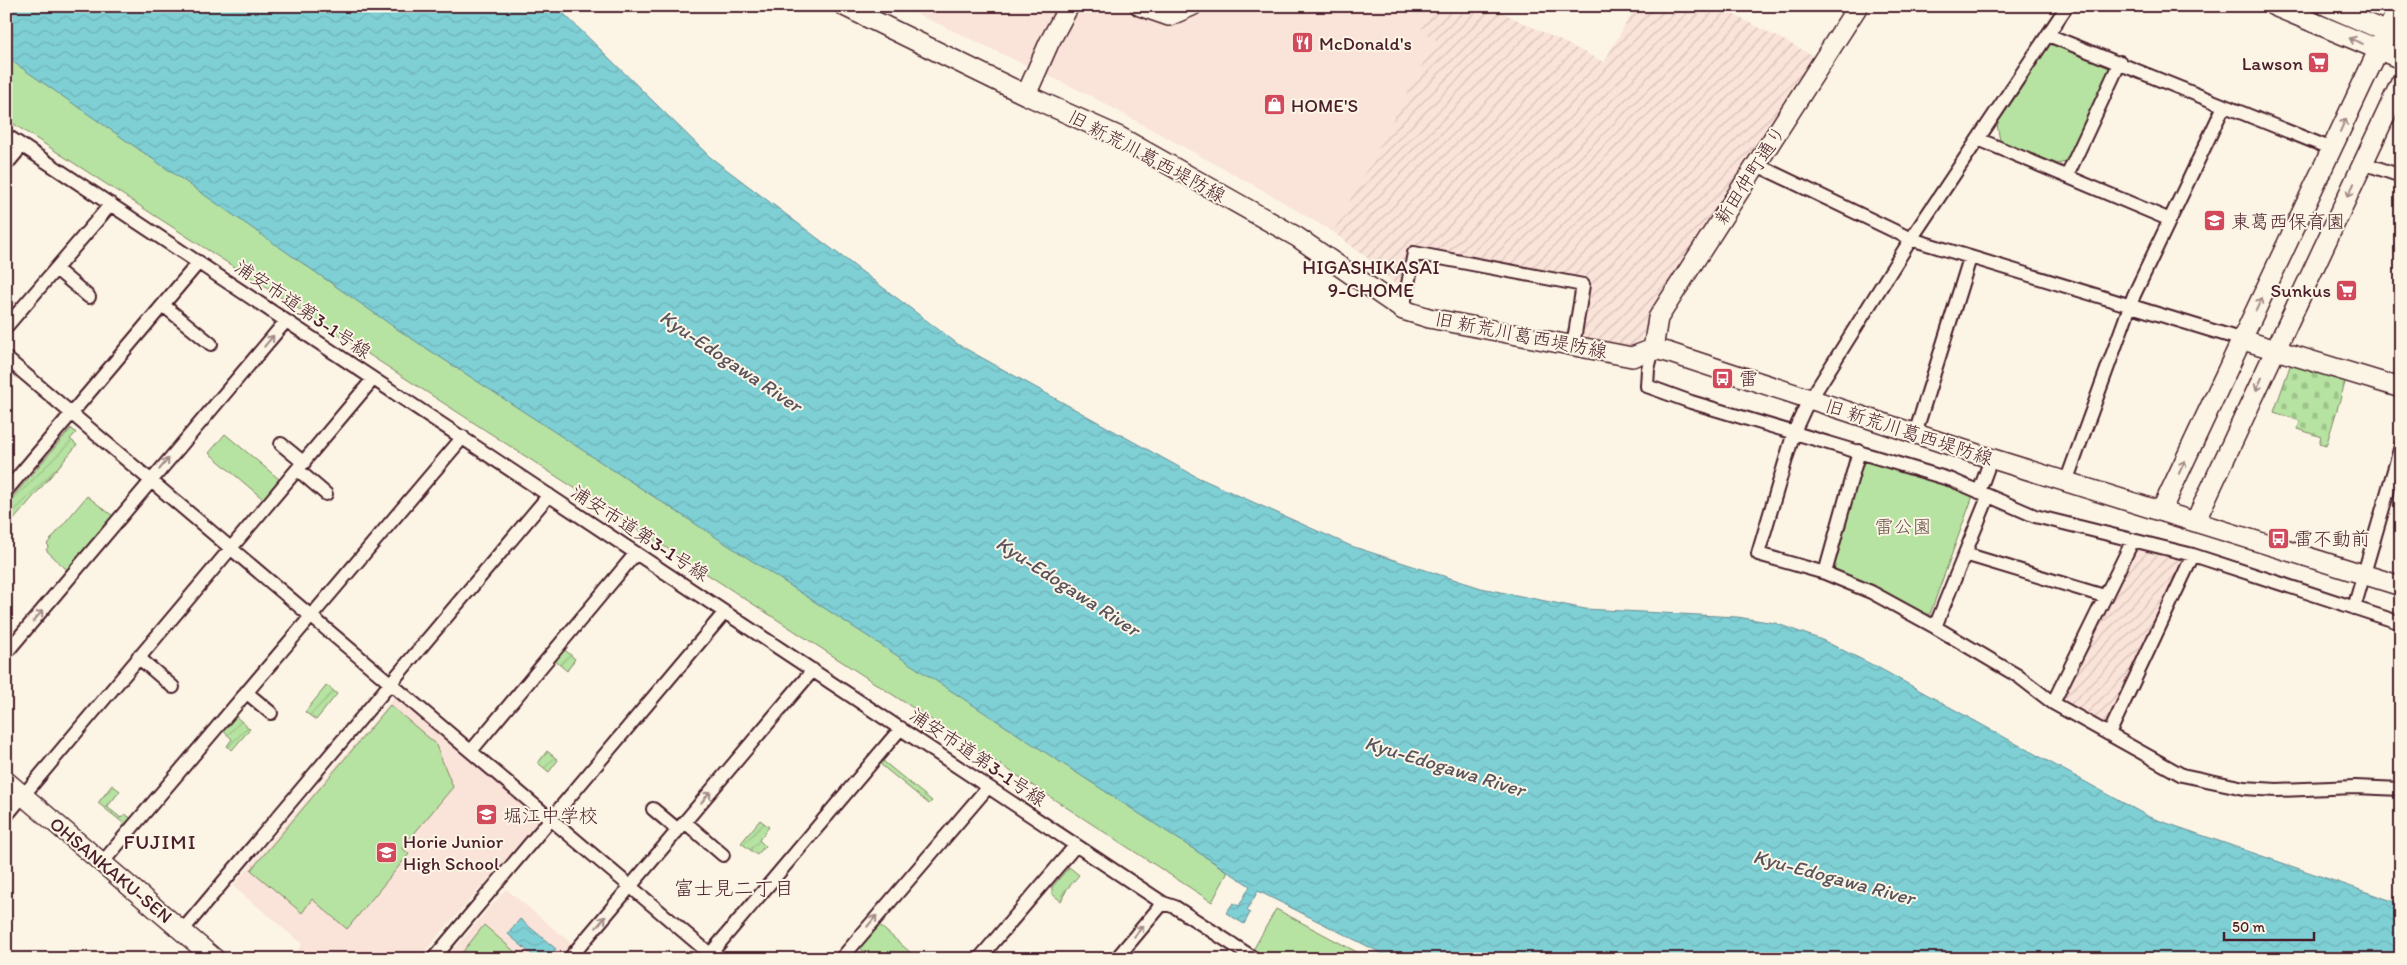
<svg xmlns="http://www.w3.org/2000/svg" width="2407" height="965" font-family="Itim,'Klee One',sans-serif">
  <defs>
    <pattern id="industrial-furrows" width="10" height="10" patternUnits="userSpaceOnUse" patternTransform="scale(1.25)"><rect width="10" height="10" fill="#fae3d8"/><path d="M-1 1l2-2M0 10L10 0M9 11l2-2" fill="none" stroke="#d8c2ba"/></pattern>
    <pattern id="forest-firs" width="22" height="20" patternUnits="userSpaceOnUse" patternTransform="scale(1.25)"><rect width="22" height="20" fill="#b6e3a1"/><path d="M5 1l3.5 6h-7zM16 11l3.5 6h-7z" fill="#9ec28b"/></pattern>
    <pattern id="cemetery-stones" width="16" height="16" patternUnits="userSpaceOnUse" patternTransform="scale(1.25)"><rect width="16" height="16" fill="#b6e3a1"/><path d="M2 7V4a2 2 0 0 1 4 0v3zM10 15v-3a2 2 0 0 1 4 0v3z" fill="#9ec28b"/></pattern>
    <pattern id="garden-furrows" width="10" height="10" patternUnits="userSpaceOnUse" patternTransform="scale(1.25)"><rect width="10" height="10" fill="#b6e3a1"/><path d="M-1 1l2-2M0 10L10 0M9 11l2-2" fill="none" stroke="#9ec28b"/></pattern>
    <pattern id="water-waves" width="16" height="10" patternUnits="userSpaceOnUse" patternTransform="scale(1.25)"><rect width="16" height="10" fill="#7ed0d5"/><path d="M0 5q4-4 8 0t8 0" fill="none" stroke="#6eb2b7"/></pattern>
  </defs>
  <rect width="100%" height="100%" fill="#fcf5e5"/>
  <filter id="ink" filterUnits="userSpaceOnUse"><feTurbulence type="fractalNoise" baseFrequency=".02" numOctaves="2"/><feDisplacementMap in="SourceGraphic" scale="10" xChannelSelector="R" yChannelSelector="G"/><feConvolveMatrix kernelMatrix="1 2 1 2 8 2 1 2 1" color-interpolation-filters="sRGB"/></filter>
  <g filter="url(#ink)">
    <path fill="#fae3d8" d="M900,6H1420L1431,12L1436,39L1333,232L1266,192L1087,94Z
      M396,695L542,818L418,959H308L298,950L302,944L233,886Z
      M506,889L571,943L558,959H445Z"/>
    <path fill="url(#industrial-furrows)" d="M1420,6H1489L1604,62L1636,6H1717L1816,57L1653,313L1637,347L1578,336L1588,280L1409,246L1401,290L1366,257L1333,232L1436,39L1421,30L1431,12Z
      M2142,547L2182,556L2184,563L2107,724L2102,727L2065,706L2062,700L2133,549Z"/>
    <path fill="#b6e3a1" stroke="#808166" d="M2052,42L2112,66L2072,160L2058,164L2000,141L1997,124Z
      M6,54L1228,872L1212,902L6,119Z
      M225,434L279,479L263,499L209,453Z
      M1864,460L1974,493L1930,614L1923,615L1836,572L1833,567Z
      M87,496L113,516L67,570L46,550L49,546L47,544Z
      M390,705L435,743L453,787L402,848L409,854L347,929L312,899L302,913L251,870Z
      M1276,909L1370,959H1272L1253,950Z
      M878,924L911,953L906,959H872L859,947Z
      M484,925L523,959H457Z"/>
    <path fill="url(#forest-firs)" stroke="#808166" d="M883,761L932,801L929,804L880,764Z
      M1069,867L1079,875L1067,889L1061,901L1052,894V887Z"/>
    <path fill="url(#cemetery-stones)" stroke="#808166" d="M2297,364L2343,378L2345,383L2326,446L2319,444L2321,437L2298,429L2300,421L2274,412L2290,366Z"/>
    <path fill="url(#garden-furrows)" stroke="#808166" d="M71,428L76,433L70,439L77,445L6,529V505Z
      M564,649L575,659L567,671L554,660Z
      M327,685L337,694L316,720L305,712Z
      M234,715L250,729L232,750L227,746L232,739L222,730Z
      M547,751L558,760L549,772L538,763Z
      M112,785L120,791L107,807L121,818L125,814L132,819L127,826L98,803Z
      M760,820L769,827L759,840L765,846L757,855L741,843Z"/>
    <path fill="url(#water-waves)" stroke="#698991" d="M6,6H556L710,157L959,345L1197,477L1351,546L1481,588L1585,609L1737,617L1775,623L1822,640L1879,668L2149,817L2401,904V959H1393L1258,891L1247,910L1250,913L1244,924L1226,913L1233,903L1239,906L1250,886L400,331L6,57Z
      M520,919L556,949L547,959H537L508,934Z"/>
    <g fill="none" stroke-linecap="round" stroke-linejoin="round">
      <defs>
        <path id="street" d="M2067,6L1911,239L1805,408L1794,432L1758,554L1825,573L1871,592L1935,627L2018,676L2053,703L2182,775L2244,788L2277,790L2355,787L2401,789
          M2048,35L2332,149
          M6,135L1163,903L1175,907L1255,959
          M1978,139L2168,219
          M2363,163L2401,176
          M6,165L22,146
          M1757,165L1911,239L2243,340
          M2067,176L2120,62
          M56,269L89,297
          M163,305L211,344
          M1403,310L1414,253L1583,285L1573,346
          M6,327L111,204
          M1653,349L1648,369L1647,386L1691,402L1952,480L2035,516L2193,555L2401,623
          M6,358L716,959
          M1915,434L1970,258
          M281,444L304,463
          M298,470L326,494
          M2066,482L2134,295L2224,106
          M6,491L199,262
          M1979,492L1991,459
          M1965,554L2104,596
          M1825,573L1859,451
          M2354,608L2401,446
          M1935,627L1988,497
          M6,653L286,321
          M138,657L173,687
          M246,692L271,713
          M2053,703L2133,540
          M2109,734L2193,555
          M471,751L636,553
          M653,809L678,830
          M6,816L373,379
          M685,822L723,855
          M102,863L463,437
          M182,931L549,495
          M433,959L725,612
          M569,959L813,670
          M706,959L901,728
          M841,959L988,787
          M979,959L1076,845
          M1116,959L1163,903"/>
        <path id="secondary" d="M844,6L1026,95L1120,137L1297,237L1403,310L1429,318L1632,357L1653,349L1667,352L1977,454L2401,586
          M1140,6L1169,16L1192,6
          M2274,6L2401,59
          M2327,6L2401,38
          M1026,95L1049,43L1069,6
          M2243,340L2401,388
          M1653,349L1658,318L1858,6
          M2161,511L2399,6
          M2195,522L2401,82
          M6,781L215,959"/>
      </defs>
      <use href="#street" stroke="#4a1f2b" stroke-width="16"/>
      <use href="#secondary" stroke="#4a1f2b" stroke-width="22"/>
      <use href="#street" stroke="#fcf5e5" stroke-width="12"/>
      <use href="#secondary" stroke="#fcf5e5" stroke-width="19"/>
    </g>
    <defs><path id="oneway-shaft" d="M-6 0H5M1.5-3L5.5 0L1.5 3" fill="none" stroke-width="1.6" stroke-linecap="round" stroke-linejoin="round" transform="scale(1.25)"/></defs>
    <g stroke="#a38a88">
      <use href="#oneway-shaft" transform="translate(2356 41) rotate(-157)"/>
      <use href="#oneway-shaft" transform="translate(2343 125) rotate(-66)"/>
      <use href="#oneway-shaft" transform="translate(2351 190) rotate(115)"/>
      <use href="#oneway-shaft" transform="translate(2259 304) rotate(-65)"/>
      <use href="#oneway-shaft" transform="translate(269 341) rotate(-50)"/>
      <use href="#oneway-shaft" transform="translate(2259 384) rotate(115)"/>
      <use href="#oneway-shaft" transform="translate(164 464) rotate(-50)"/>
      <use href="#oneway-shaft" transform="translate(2182 467) rotate(-65)"/>
      <use href="#oneway-shaft" transform="translate(38 616) rotate(-49)"/>
      <use href="#oneway-shaft" transform="translate(706 797) rotate(-50)"/>
      <use href="#oneway-shaft" transform="translate(872 921) rotate(-50)"/>
      <use href="#oneway-shaft" transform="translate(601 922) rotate(-50)"/>
      <use href="#oneway-shaft" transform="translate(1139 931) rotate(-50)"/>
    </g>
  </g>
  <defs>
    <symbol id="restaurant-square" viewBox="-11 -11 22 22"><rect x="-9" y="-9" width="18" height="18" rx="4" fill="#d1495b" stroke="#fcf5e5"/><path d="M-5-6h1v4h1v-4h1v4h1v-4h1v5L-1.5 .5V6h-2V.5L-5-1ZM5-6V6H3V1.5H1.5Q1.5-4 5-6Z" fill="#fff"/></symbol>
    <symbol id="supermarket-square" viewBox="-11 -11 22 22"><rect x="-9" y="-9" width="18" height="18" rx="4" fill="#d1495b" stroke="#fcf5e5"/><path d="M-6-5.5h2.5l.6 2H6L4.5 2H-2.5L-4.4-4H-6ZM-1.5 3.2a1.3 1.3 0 1 0 .1 0ZM3 3.2a1.3 1.3 0 1 0 .1 0Z" fill="#fff"/></symbol>
    <symbol id="shop-square" viewBox="-11 -11 22 22"><rect x="-9" y="-9" width="18" height="18" rx="4" fill="#d1495b" stroke="#fcf5e5"/><path d="M-5-2.5h2.3a2.7 3.5 0 0 1 5.4 0H5L5.5 6h-11ZM-1.5-2.5h3a1.5 2.3 0 0 0-3 0Z" fill="#fff"/></symbol>
    <symbol id="school-square" viewBox="-11 -11 22 22"><rect x="-9" y="-9" width="18" height="18" rx="4" fill="#d1495b" stroke="#fcf5e5"/><path d="M0-5L7-2L0 1L-7-2ZM-4 1L0 2.5L4 1V4Q0 6-4 4Z" fill="#fff"/></symbol>
    <symbol id="bus-square" viewBox="-11 -11 22 22"><rect x="-9" y="-9" width="18" height="18" rx="4" fill="#d1495b" stroke="#fcf5e5"/><path d="M-5-6H5V4H4V6H2V4H-2V6H-4V4H-5ZM-3.5-4V0h7V-4ZM-3.5 1.2v1.5H-2V1.2ZM2 1.2v1.5H3.5V1.2Z" fill="#fff"/></symbol>
  </defs>
  <g fill-rule="evenodd">
    <use href="#restaurant-square" x="1290" y="30" width="25" height="25"/>
    <use href="#supermarket-square" x="2306" y="50" width="25" height="25"/>
    <use href="#shop-square" x="1262" y="92" width="25" height="25"/>
    <use href="#school-square" x="2202" y="208" width="25" height="25"/>
    <use href="#supermarket-square" x="2334" y="278" width="25" height="25"/>
    <use href="#bus-square" x="1710" y="366" width="25" height="25"/>
    <use href="#bus-square" x="2266" y="526" width="25" height="25"/>
    <use href="#school-square" x="474" y="802" width="25" height="25"/>
    <use href="#school-square" x="374" y="840" width="25" height="25"/>
  </g>
  <g text-anchor="middle" dominant-baseline="central" stroke-width="4" stroke-linejoin="round" paint-order="stroke">
    <g font-size="19" fill="#4a1f2b" stroke="#fcf5e5" text-anchor="start">
      <text x="1319" y="43">McDonald's</text>
      <text x="2303" y="63" text-anchor="end">Lawson</text>
      <text x="1291" y="105">HOME'S</text>
      <text x="2231" y="221">東葛西保育園</text>
      <text x="2331" y="290" text-anchor="end">Sunkus</text>
      <text x="1739" y="378">雷</text>
      <text x="2294" y="538">雷不動前</text>
      <text x="503" y="815">堀江中学校</text>
      <text x="403" y="841">Horie Junior<tspan x="403" dy="22">High School</tspan></text>
    </g>
    <g font-size="19" fill="#4a1f2b" stroke="#fcf5e5">
      <text transform="translate(1147 156) rotate(28)">旧 新荒川葛西堤防線</text>
      <text transform="translate(1750 175) rotate(-57)">新田仲町通り</text>
      <text transform="translate(303 309) rotate(34)">浦安市道第3-1号線</text>
      <text transform="translate(1521 335) rotate(11)">旧 新荒川葛西堤防線</text>
      <text transform="translate(1909 432) rotate(18)">旧 新荒川葛西堤防線</text>
      <text transform="translate(640 533) rotate(33)">浦安市道第3-1号線</text>
      <text transform="translate(978 757) rotate(34)">浦安市道第3-1号線</text>
      <text transform="translate(111 870) rotate(40)">OHSANKAKU-SEN</text>
    </g>
    <g font-size="19" fill="#655048" stroke="#fcf5e5">
      <text x="1903" y="526">雷公園</text>
    </g>
    <g font-size="20" fill="#4a1f2b" stroke="#fcf5e5">
      <text x="1371" y="267">HIGASHIKASAI<tspan x="1371" dy="23">9-CHOME</tspan></text>
      <text x="734" y="888">富士見二丁目</text>
    </g>
    <g font-size="20" font-style="italic" fill="#5a545e" stroke="#fcf5e5">
      <text transform="translate(731 361) rotate(34)">Kyu-Edogawa River</text>
      <text transform="translate(1068 586) rotate(33)">Kyu-Edogawa River</text>
      <text transform="translate(1445 766) rotate(17)">Kyu-Edogawa River</text>
      <text transform="translate(1834 877) rotate(15)">Kyu-Edogawa River</text>
    </g>
    <g font-size="21" letter-spacing="1" fill="#4a1f2b" stroke="#fcf5e5">
      <text x="160" y="841">FUJIMI</text>
    </g>
  </g>
  <rect width="2407" height="965" fill="none" stroke="#fcf5e5" stroke-width="25"/>
  <rect x="12" y="12" width="2382" height="940" fill="none" stroke="#4a1f2b" stroke-width="2" filter="url(#ink)"/>
  <path d="M2224 932v8h90v-8" fill="none" stroke="#4a1f2b" stroke-width="2.5"/>
  <text x="2232" y="932" font-size="15" fill="#4a1f2b" stroke="#fcf5e5" stroke-width="4" paint-order="stroke">50 m</text>
</svg>
